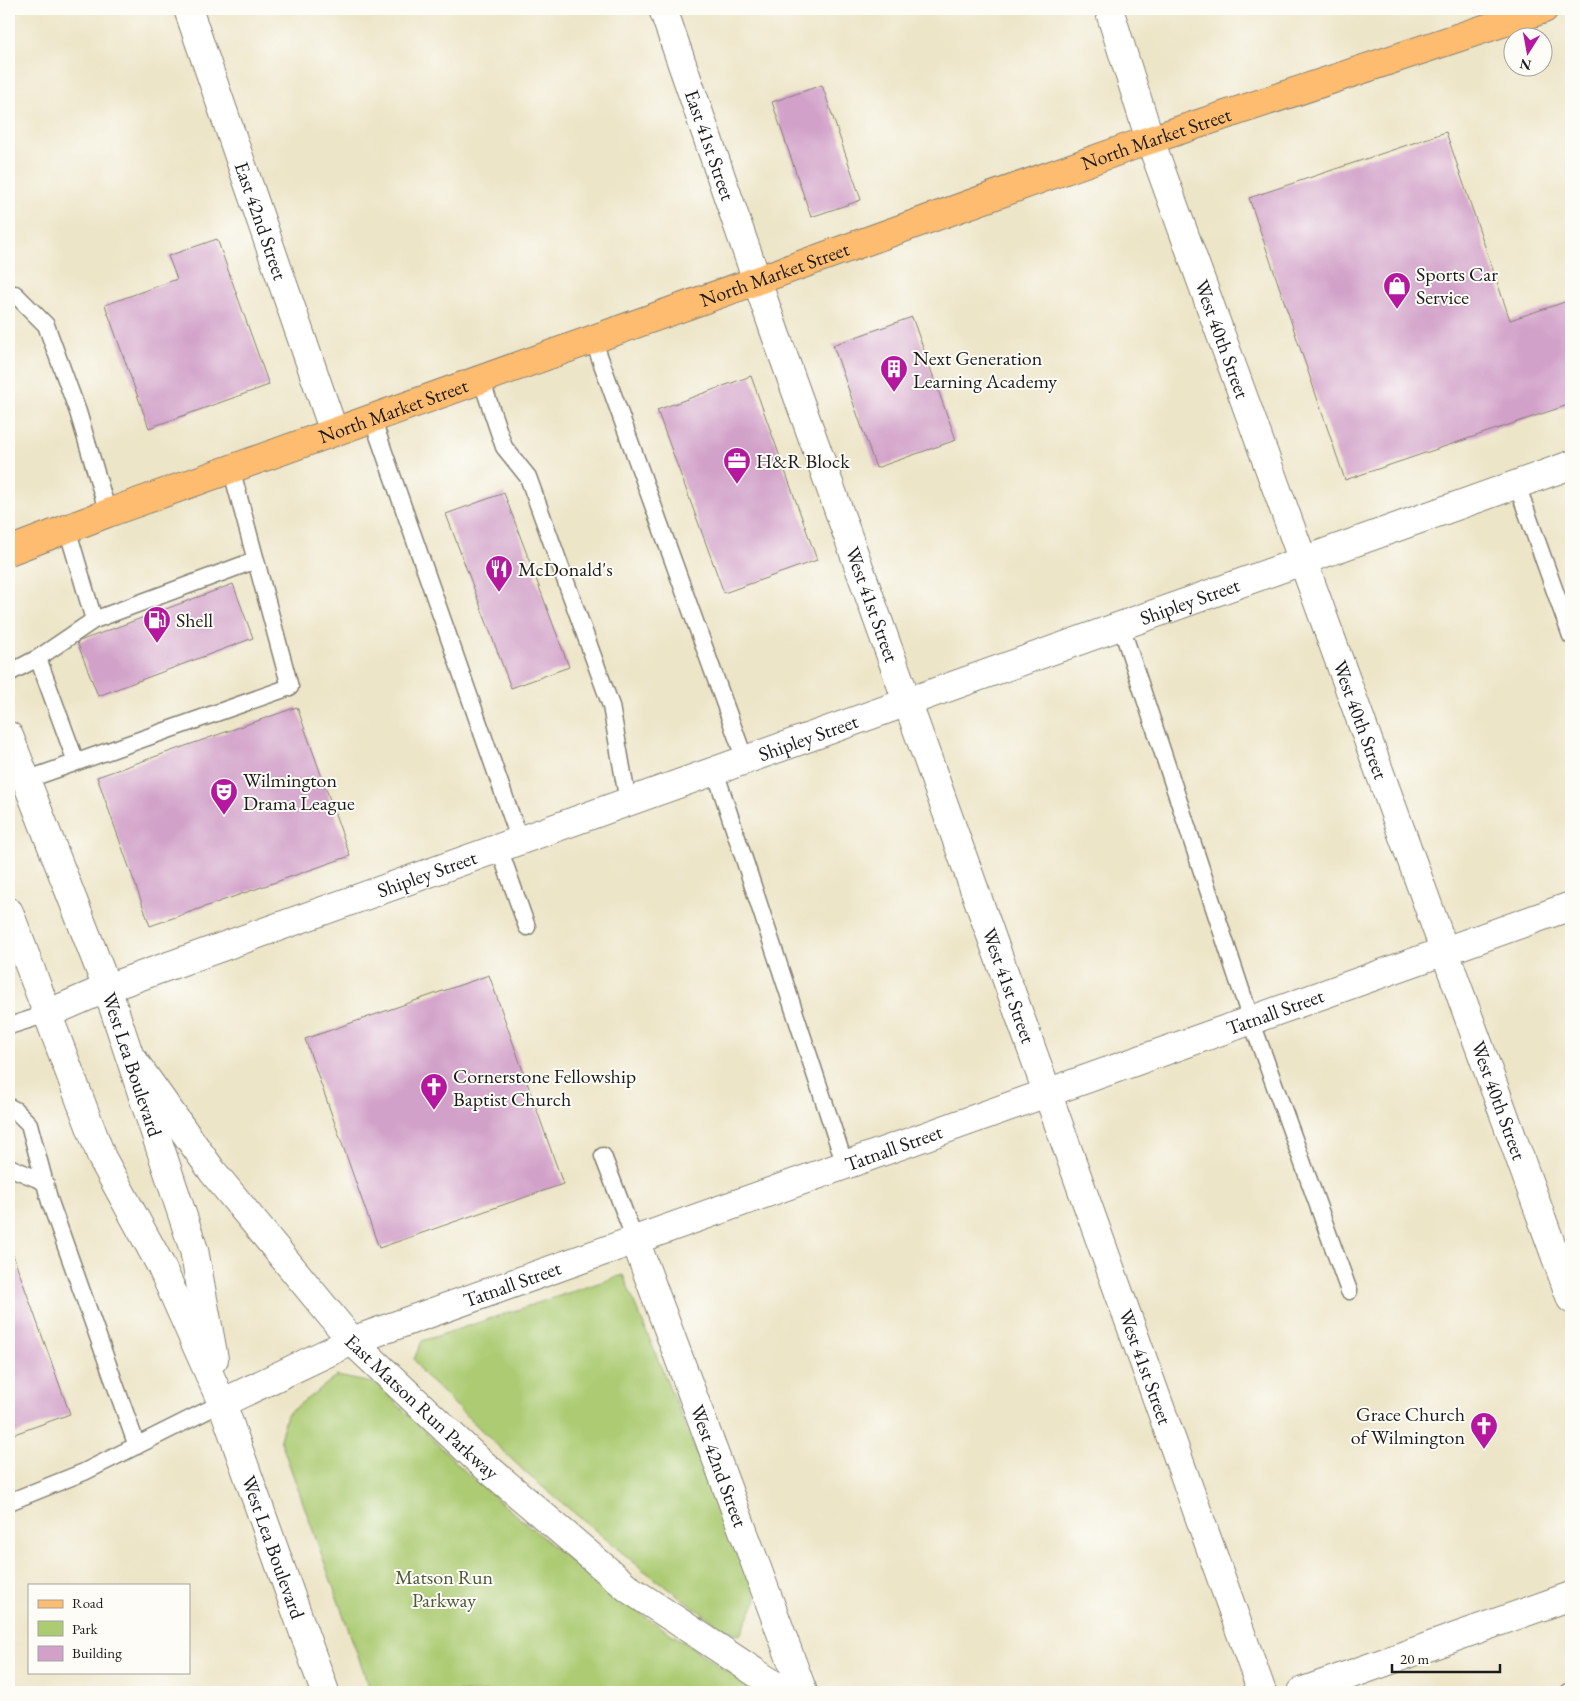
<svg xmlns="http://www.w3.org/2000/svg" width="1580" height="1701" font-family="'EB Garamond',serif">
  <rect width="100%" height="100%" fill="#fdfcf7"/>
  <filter id="ink" filterUnits="userSpaceOnUse"><feTurbulence type="fractalNoise" baseFrequency=".02" numOctaves="2"/><feDisplacementMap in="SourceGraphic" scale="10" xChannelSelector="R" yChannelSelector="G"/><feConvolveMatrix kernelMatrix="1 2 1 2 8 2 1 2 1" color-interpolation-filters="sRGB"/></filter>
  <filter id="wash" filterUnits="userSpaceOnUse"><feTurbulence type="fractalNoise" baseFrequency=".0096" numOctaves="4" result="noise"/><feDisplacementMap in="SourceGraphic" scale="20" xChannelSelector="R" yChannelSelector="G"/><feGaussianBlur stdDeviation="1.12" result="paint"/><feColorMatrix in="noise" values="0 0 0 0 0 0 0 0 0 0 0 0 0 0 0 0 0 1.4 0 .05"/><feComposite in="paint" operator="in"/></filter>
  <g filter="url(#wash)">
    <rect width="100%" height="100%" fill="#ede5c8"/>
    <path fill="#accb72" stroke="#647447" d="M623,1275L757,1599L740,1635L718,1625L642,1569L527,1474L423,1374L414,1359L422,1341Z
      M337,1376L377,1384L472,1478L605,1590L759,1692H371L280,1439L287,1414Z"/>
    <g id="blocks">
      <path fill="#d2a1c9" d="M822,85L861,200L811,217L772,102Z
        M1446,132L1510,320L1571,300V404L1345,480L1249,198Z
        M217,239L269,385L149,428L105,305L177,279L168,256Z
        M912,317L956,440L876,468L833,345Z
        M751,376L817,560L724,593L657,410Z
        M504,493L569,667L511,688L446,514Z
        M233,584L253,638L98,696L77,642Z
        M297,707L350,856L150,926L97,777Z
        M489,975L563,1184L379,1248L305,1039Z
        M13,1255L70,1414L9,1436V1257Z"/>
    </g>
  </g>
  <g filter="url(#ink)">
    <use href="#blocks" fill-opacity="0" stroke="#848072" stroke-width="1"/>
    <g fill="none" stroke-linecap="round" stroke-linejoin="round">
      <defs>
        <path id="service" d="M9,296L15,294L46,325L78,412L108,513
          M593,339L745,760
          M481,379L504,447L528,477L611,706L628,802
          M372,418L520,841
          M1517,485L1571,636
          M67,528L94,620
          M1121,626L1251,1020L1349,1291
          M38,658L76,762
          M9,673L38,658L94,620L256,560
          M715,771L845,1165
          M26,780L290,687L231,468
          M499,848L527,927
          M9,1026L47,1014
          M9,1107L15,1110L29,1124L50,1202L137,1446
          M603,1156L635,1240
          M9,1167L45,1182
          M9,1502L84,1472L222,1403
          M1569,1692L1571,1691"/>
        <g id="minor">
          <path id="s1" d="M188,9L334,432"/>
          <path id="s2" d="M663,9L774,330L1262,1692"/>
          <path id="s3" d="M1109,9L1150,140L1571,1299"/>
          <path id="s4" d="M47,1014L107,988L1571,465"/>
          <path id="s5" d="M134,1061L213,1172L352,1341L477,1459L629,1589L785,1692"/>
          <path id="s6" d="M635,1240L803,1692"/>
          <path id="s7" d="M222,1403L352,1341L1571,906"/>
          <path d="M1301,1692L1571,1596"/>
        </g>
        <g id="tertiary">
          <path id="s8" d="M9,736L107,988L194,1250L214,1359"/>
          <path id="s9" d="M9,912L102,1158L161,1266L222,1403L325,1692"/>
        </g>
        <g id="primary">
          <path id="s10" d="M9,551L108,513L1135,145L1544,9"/>
        </g>
      </defs>
      <use href="#service" stroke="#848072" stroke-width="19"/>
      <use href="#minor" stroke="#848072" stroke-width="30"/>
      <use href="#tertiary" stroke="#848072" stroke-width="30"/>
      <use href="#primary" stroke="#848072" stroke-width="30"/>
      <use href="#service" stroke="#fff" stroke-width="16"/>
      <use href="#minor" stroke="#fff" stroke-width="28"/>
      <use href="#tertiary" stroke="#fff" stroke-width="28"/>
      <use href="#primary" stroke="#fdbc70" stroke-width="28"/>
    </g>
  </g>
  <defs>
    <symbol id="shop-pin" viewBox="-11 -11 22 30"><path d="M0 17L-7.5 6A9.5 9.5 0 1 1 7.5 6Z" fill="#b5179e" stroke="#fdfcf7"/><path d="M-5-2.5h2.3a2.7 3.5 0 0 1 5.4 0H5L5.5 6h-11ZM-1.5-2.5h3a1.5 2.3 0 0 0-3 0Z" fill="#fff"/></symbol>
    <symbol id="building-pin" viewBox="-11 -11 22 30"><path d="M0 17L-7.5 6A9.5 9.5 0 1 1 7.5 6Z" fill="#b5179e" stroke="#fdfcf7"/><path d="M-4-6H4V6H1V3H-1V6H-4ZM-2.5-4.3h1.7v1.8h-1.7ZM.8-4.3h1.7v1.8H.8ZM-2.5-1h1.7V.8h-1.7ZM.8-1h1.7V.8H.8Z" fill="#fff"/></symbol>
    <symbol id="office-pin" viewBox="-11 -11 22 30"><path d="M0 17L-7.5 6A9.5 9.5 0 1 1 7.5 6Z" fill="#b5179e" stroke="#fdfcf7"/><path d="M-6-3h4V-5.5h4V-3h4V5H-6ZM-1-4.5V-3h2v-1.5ZM-6 0V1H6V0Z" fill="#fff"/></symbol>
    <symbol id="restaurant-pin" viewBox="-11 -11 22 30"><path d="M0 17L-7.5 6A9.5 9.5 0 1 1 7.5 6Z" fill="#b5179e" stroke="#fdfcf7"/><path d="M-5-6h1v4h1v-4h1v4h1v-4h1v5L-1.5 .5V6h-2V.5L-5-1ZM5-6V6H3V1.5H1.5Q1.5-4 5-6Z" fill="#fff"/></symbol>
    <symbol id="fuel-pin" viewBox="-11 -11 22 30"><path d="M0 17L-7.5 6A9.5 9.5 0 1 1 7.5 6Z" fill="#b5179e" stroke="#fdfcf7"/><path d="M-5.5-6h7V0h2V4h1.3V-2.5L3-4.5l.8-.8L6-3V5H2.5V1h-1V6h-7ZM-4.2-4.7v3.2H.2V-4.7Z" fill="#fff"/></symbol>
    <symbol id="theatre-pin" viewBox="-11 -11 22 30"><path d="M0 17L-7.5 6A9.5 9.5 0 1 1 7.5 6Z" fill="#b5179e" stroke="#fdfcf7"/><path d="M-5-5.5Q0-4 5-5.5V0Q5 5 0 6Q-5 5-5 0ZM-3.3-2.5H-1v1.5H-3.3ZM1-2.5H3.3v1.5H1ZM-2.8 1Q0 5.5 2.8 1Z" fill="#fff"/></symbol>
    <symbol id="church-pin" viewBox="-11 -11 22 30"><path d="M0 17L-7.5 6A9.5 9.5 0 1 1 7.5 6Z" fill="#b5179e" stroke="#fdfcf7"/><path d="M-1.2-6h2.4v3.5h3.3v2.4h-3.3V6h-2.4V-.1h-3.3v-2.4h3.3Z" fill="#fff"/></symbol>
  </defs>
  <g fill-rule="evenodd">
    <use href="#shop-pin" x="1381" y="270" width="32" height="43"/>
    <use href="#building-pin" x="878" y="353" width="32" height="43"/>
    <use href="#office-pin" x="721" y="445" width="32" height="43"/>
    <use href="#restaurant-pin" x="483" y="553" width="32" height="43"/>
    <use href="#fuel-pin" x="141" y="604" width="32" height="43"/>
    <use href="#theatre-pin" x="208" y="776" width="32" height="43"/>
    <use href="#church-pin" x="418" y="1071" width="32" height="43"/>
    <use href="#church-pin" x="1468" y="1410" width="32" height="43"/>
  </g>
  <g text-anchor="middle" dominant-baseline="central" stroke-width="4" stroke-linejoin="round" paint-order="stroke">
    <g font-size="20" fill="#1c1c1c" stroke="#fdfcf7">
      <text stroke="none"><textPath href="#s10" startOffset="1219">North Market Street</textPath></text>
      <text stroke="none"><textPath href="#s2" startOffset="144">East 41st Street</textPath></text>
      <text stroke="none"><textPath href="#s1" startOffset="224">East 42nd Street</textPath></text>
      <text stroke="none"><textPath href="#s10" startOffset="814">North Market Street</textPath></text>
      <text stroke="none"><textPath href="#s3" startOffset="349">West 40th Street</textPath></text>
      <text stroke="none"><textPath href="#s10" startOffset="409">North Market Street</textPath></text>
      <text stroke="none"><textPath href="#s4" startOffset="1215">Shipley Street</textPath></text>
      <text stroke="none"><textPath href="#s2" startOffset="631">West 41st Street</textPath></text>
      <text stroke="none"><textPath href="#s3" startOffset="754">West 40th Street</textPath></text>
      <text stroke="none"><textPath href="#s4" startOffset="810">Shipley Street</textPath></text>
      <text stroke="none"><textPath href="#s4" startOffset="405">Shipley Street</textPath></text>
      <text stroke="none"><textPath href="#s2" startOffset="1036">West 41st Street</textPath></text>
      <text stroke="none"><textPath href="#s7" startOffset="1124">Tatnall Street</textPath></text>
      <text stroke="none"><textPath href="#s8" startOffset="351">West Lea Boulevard</textPath></text>
      <text stroke="none"><textPath href="#s3" startOffset="1159">West 40th Street</textPath></text>
      <text stroke="none"><textPath href="#s7" startOffset="719">Tatnall Street</textPath></text>
      <text stroke="none"><textPath href="#s7" startOffset="314">Tatnall Street</textPath></text>
      <text stroke="none"><textPath href="#s2" startOffset="1441">West 41st Street</textPath></text>
      <text stroke="none"><textPath href="#s5" startOffset="451">East Matson Run Parkway</textPath></text>
      <text stroke="none"><textPath href="#s6" startOffset="241">West 42nd Street</textPath></text>
      <text stroke="none"><textPath href="#s9" startOffset="689">West Lea Boulevard</textPath></text>
    </g>
    <g font-size="20" fill="#1c1c1c" stroke="#fdfcf7" text-anchor="start">
      <text x="1416" y="274">Sports Car<tspan x="1416" dy="23">Service</tspan></text>
      <text x="913" y="358">Next Generation<tspan x="913" dy="23">Learning Academy</tspan></text>
      <text x="756" y="461">H&amp;R Block</text>
      <text x="518" y="569">McDonald's</text>
      <text x="176" y="620">Shell</text>
      <text x="243" y="780">Wilmington<tspan x="243" dy="23">Drama League</tspan></text>
      <text x="453" y="1076">Cornerstone Fellowship<tspan x="453" dy="23">Baptist Church</tspan></text>
      <text x="1465" y="1414" text-anchor="end">Grace Church<tspan x="1465" dy="23">of Wilmington</tspan></text>
    </g>
    <g font-size="20" fill="#4e593a" stroke="#fdfcf7">
      <text x="444" y="1577">Matson Run<tspan x="444" dy="23">Parkway</tspan></text>
    </g>
  </g>
  <rect width="1580" height="1701" fill="none" stroke="#fdfcf7" stroke-width="30"/>
  <rect x="28" y="1584" width="162" height="90" fill="#fdfcf7" stroke="#a3a29f"/>
  <rect x="38" y="1600" width="25" height="8" fill="#fdbc70" stroke="#a3a29f"/>
  <text x="72" y="1608" font-size="15" fill="#1c1c1c">Road</text>
  <rect x="38" y="1621" width="25" height="15" fill="#accb72" stroke="#a3a29f"/>
  <text x="72" y="1634" font-size="15" fill="#1c1c1c">Park</text>
  <rect x="38" y="1646" width="25" height="15" fill="#d2a1c9" stroke="#a3a29f"/>
  <text x="72" y="1658" font-size="15" fill="#1c1c1c">Building</text>
  <g transform="translate(1528 52) rotate(191)"><circle r="24" fill="#fdfcf7" stroke="#a3a29f"/>
  <path d="M0-4L9 19L0 12L-9 19Z" fill="#b5179e"/>
  <text y="-8" font-size="14" font-weight="bold" text-anchor="middle" fill="#1c1c1c">N</text>
  </g>
  <path d="M1392 1664v8h108v-8" fill="none" stroke="#1c1c1c" stroke-width="2.5"/>
  <text x="1400" y="1664" font-size="15" fill="#1c1c1c" stroke="#fdfcf7" stroke-width="4" paint-order="stroke">20 m</text>
</svg>
